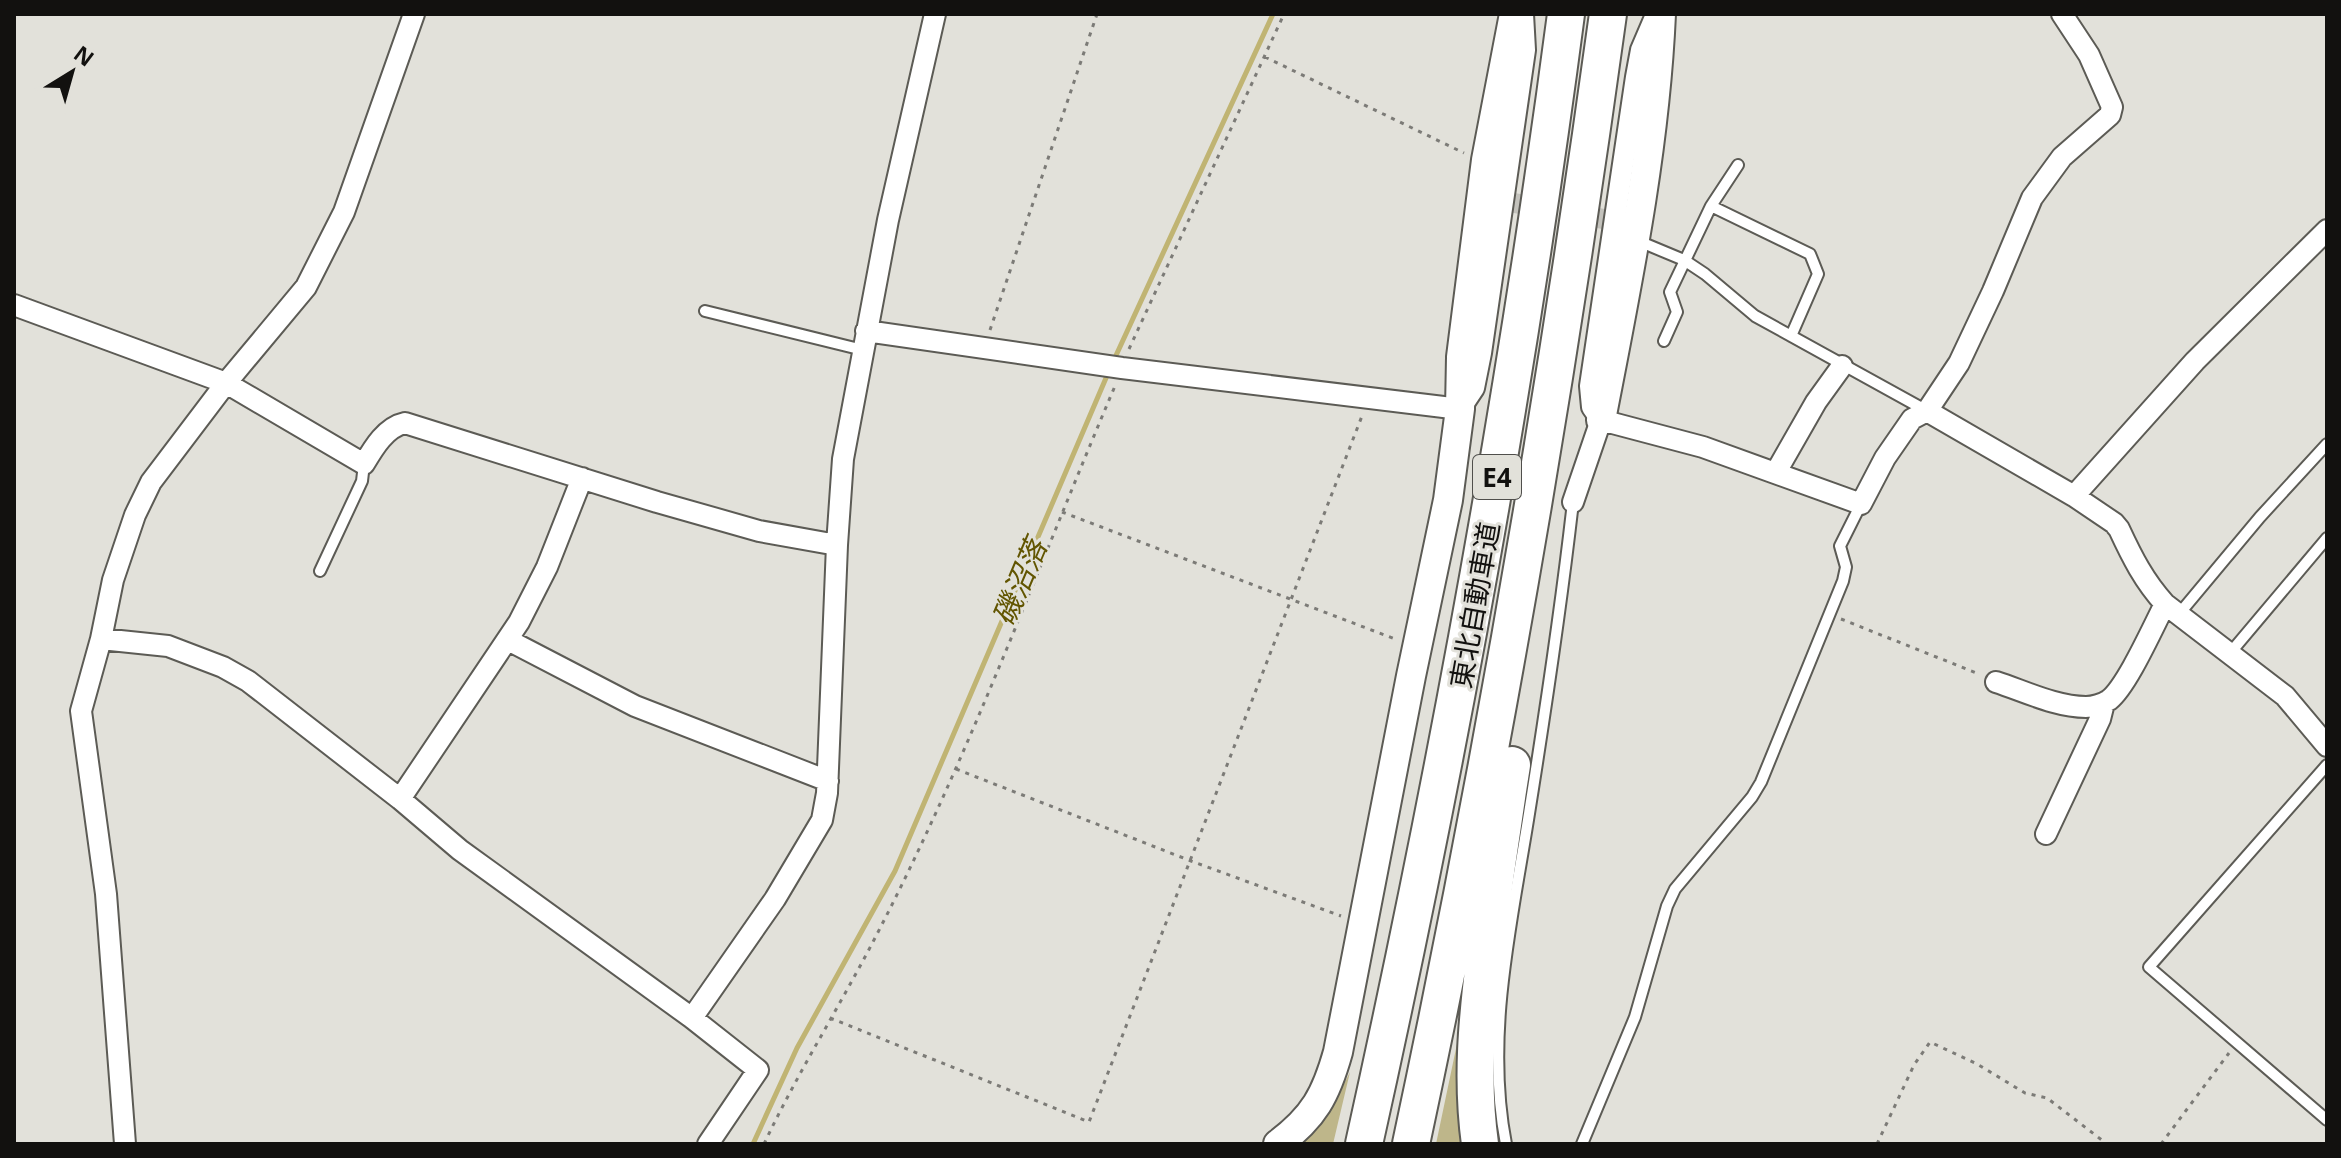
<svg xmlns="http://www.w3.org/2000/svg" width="2341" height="1158" font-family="'Noto Sans','Noto Sans JP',sans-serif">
  <rect width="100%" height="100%" fill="#e2e1da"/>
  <path fill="#beb68a" d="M1458,1039L1463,1041L1469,1144H1436Z
    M1350,1072L1333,1144H1299C1322,1122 1336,1101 1350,1072Z"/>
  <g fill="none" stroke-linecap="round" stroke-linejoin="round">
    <path stroke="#c0b473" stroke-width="5" d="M1113,362L1273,14
      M753,1144L797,1048L895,871L1109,371"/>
    <path stroke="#c3c2bc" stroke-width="20" stroke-dasharray="20 10" stroke-linecap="butt" d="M1503,201L1615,221"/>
    <defs>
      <path id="lane" d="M1711,206L1810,254L1818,274L1791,336
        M1636,243L1648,245L1684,260L1705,274L1755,316L1927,411
        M705,311L863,350
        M1664,341L1677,312L1670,292L1711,206L1738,165
        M320,571L362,481L364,464
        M2179,614L2260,517L2327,444
        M2231,652L2327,538
        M2327,765L2149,967L2327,1120
        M1506,1144C1485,1036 1511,926 1528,820C1545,714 1561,608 1573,502
        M1582,1144L1635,1017L1667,906L1675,889L1752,797L1761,782L1843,581L1846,567L1840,546L1861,504"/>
      <path id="street" d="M1656,15L1641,50L1636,77L1590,386L1592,407L1601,420L1703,447L1861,504L1885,458L1912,419L1927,411L1959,363L1993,291L2032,198L2062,157L2110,115L2112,107L2089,55L2062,14
        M14,305L226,383L364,464C374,447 386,427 405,423L657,502L759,531L837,545
        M866,331L1122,368L1460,409L1474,388L1481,353L1525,50L1523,14
        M1927,411L2074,496L2114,523L2119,529C2132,557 2144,581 2165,604L2285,696L2327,746
        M1776,472L1816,402L1842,366
        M2074,496L2195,361L2327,230
        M1573,502L1601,420
        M101,639L168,646L223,667L248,681L400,799L460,850L692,1018L758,1070L708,1144
        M508,640L635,706L828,781
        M1996,682C2024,691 2056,707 2086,707C2093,707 2103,704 2109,700C2127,686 2153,627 2165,604
        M400,799L519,622L547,567L582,478
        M2046,834L2100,719L2104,703
        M692,1018L775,899L822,820L827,793L837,545L843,459L888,220L935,14
        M125,1144L106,894L81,711L101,639L113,580L135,515L151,482L226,383L306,287L344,212L414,14"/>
      <path id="secondary" d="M1601,420C1627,285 1655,151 1661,14
        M1278,1144C1314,1117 1326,1095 1338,1052L1411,676L1448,500L1460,409L1461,357L1486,160L1514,14"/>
      <path id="highway" d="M1364,1144C1447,770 1516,394 1566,14
        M1411,1144C1491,770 1556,393 1608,14
        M1480,1144C1471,1079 1477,1019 1485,954C1493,891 1502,828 1512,765"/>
    </defs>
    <use href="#lane" stroke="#5c5b55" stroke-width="14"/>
    <use href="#street" stroke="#5c5b55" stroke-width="24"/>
    <use href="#secondary" stroke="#5c5b55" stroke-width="32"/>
    <use href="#highway" stroke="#5c5b55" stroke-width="40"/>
    <path stroke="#7c7b77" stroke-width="3" stroke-dasharray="4 6" stroke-linecap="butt" d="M1265,57L1464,153
      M990,330L1097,14
      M1129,349L1284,14
      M1062,512L1395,639
      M1841,619L1979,674
      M956,769L1191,861L1341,916
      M830,1018L1089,1122L1362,416
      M764,1144C798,1072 840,1006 876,936C968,759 1037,569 1115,386
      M1877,1144L1914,1065L1930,1042L1977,1064L2025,1093L2047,1098L2107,1144
      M2161,1144L2229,1053"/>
    <use href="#lane" stroke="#fff" stroke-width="10"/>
    <use href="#street" stroke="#fff" stroke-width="20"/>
    <use href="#secondary" stroke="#fff" stroke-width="28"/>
    <use href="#highway" stroke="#fff" stroke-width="36"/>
  </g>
  <g text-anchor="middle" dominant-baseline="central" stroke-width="6" stroke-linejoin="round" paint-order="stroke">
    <rect fill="#e2e1da" stroke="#504f4c" stroke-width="2" x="1473" y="455" width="48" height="44" rx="6"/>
    <g font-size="26" font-weight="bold" fill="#12110f">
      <text x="1497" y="477">E4</text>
    </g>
    <g font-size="28" fill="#12110f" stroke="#e2e1da">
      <text transform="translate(1474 605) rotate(-80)">東北自動車道</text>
    </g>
    <g font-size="30" font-style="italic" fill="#625501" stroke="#e2e1da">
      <text transform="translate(1019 582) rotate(-67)">磯沼落</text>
    </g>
  </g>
  <rect width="2341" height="1158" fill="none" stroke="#12110f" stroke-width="32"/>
  <g transform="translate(72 72) rotate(37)" stroke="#e2e1da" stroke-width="6" paint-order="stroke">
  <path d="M0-6L14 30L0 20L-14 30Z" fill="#12110f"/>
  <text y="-12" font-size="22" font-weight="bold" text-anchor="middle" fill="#12110f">N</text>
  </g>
</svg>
